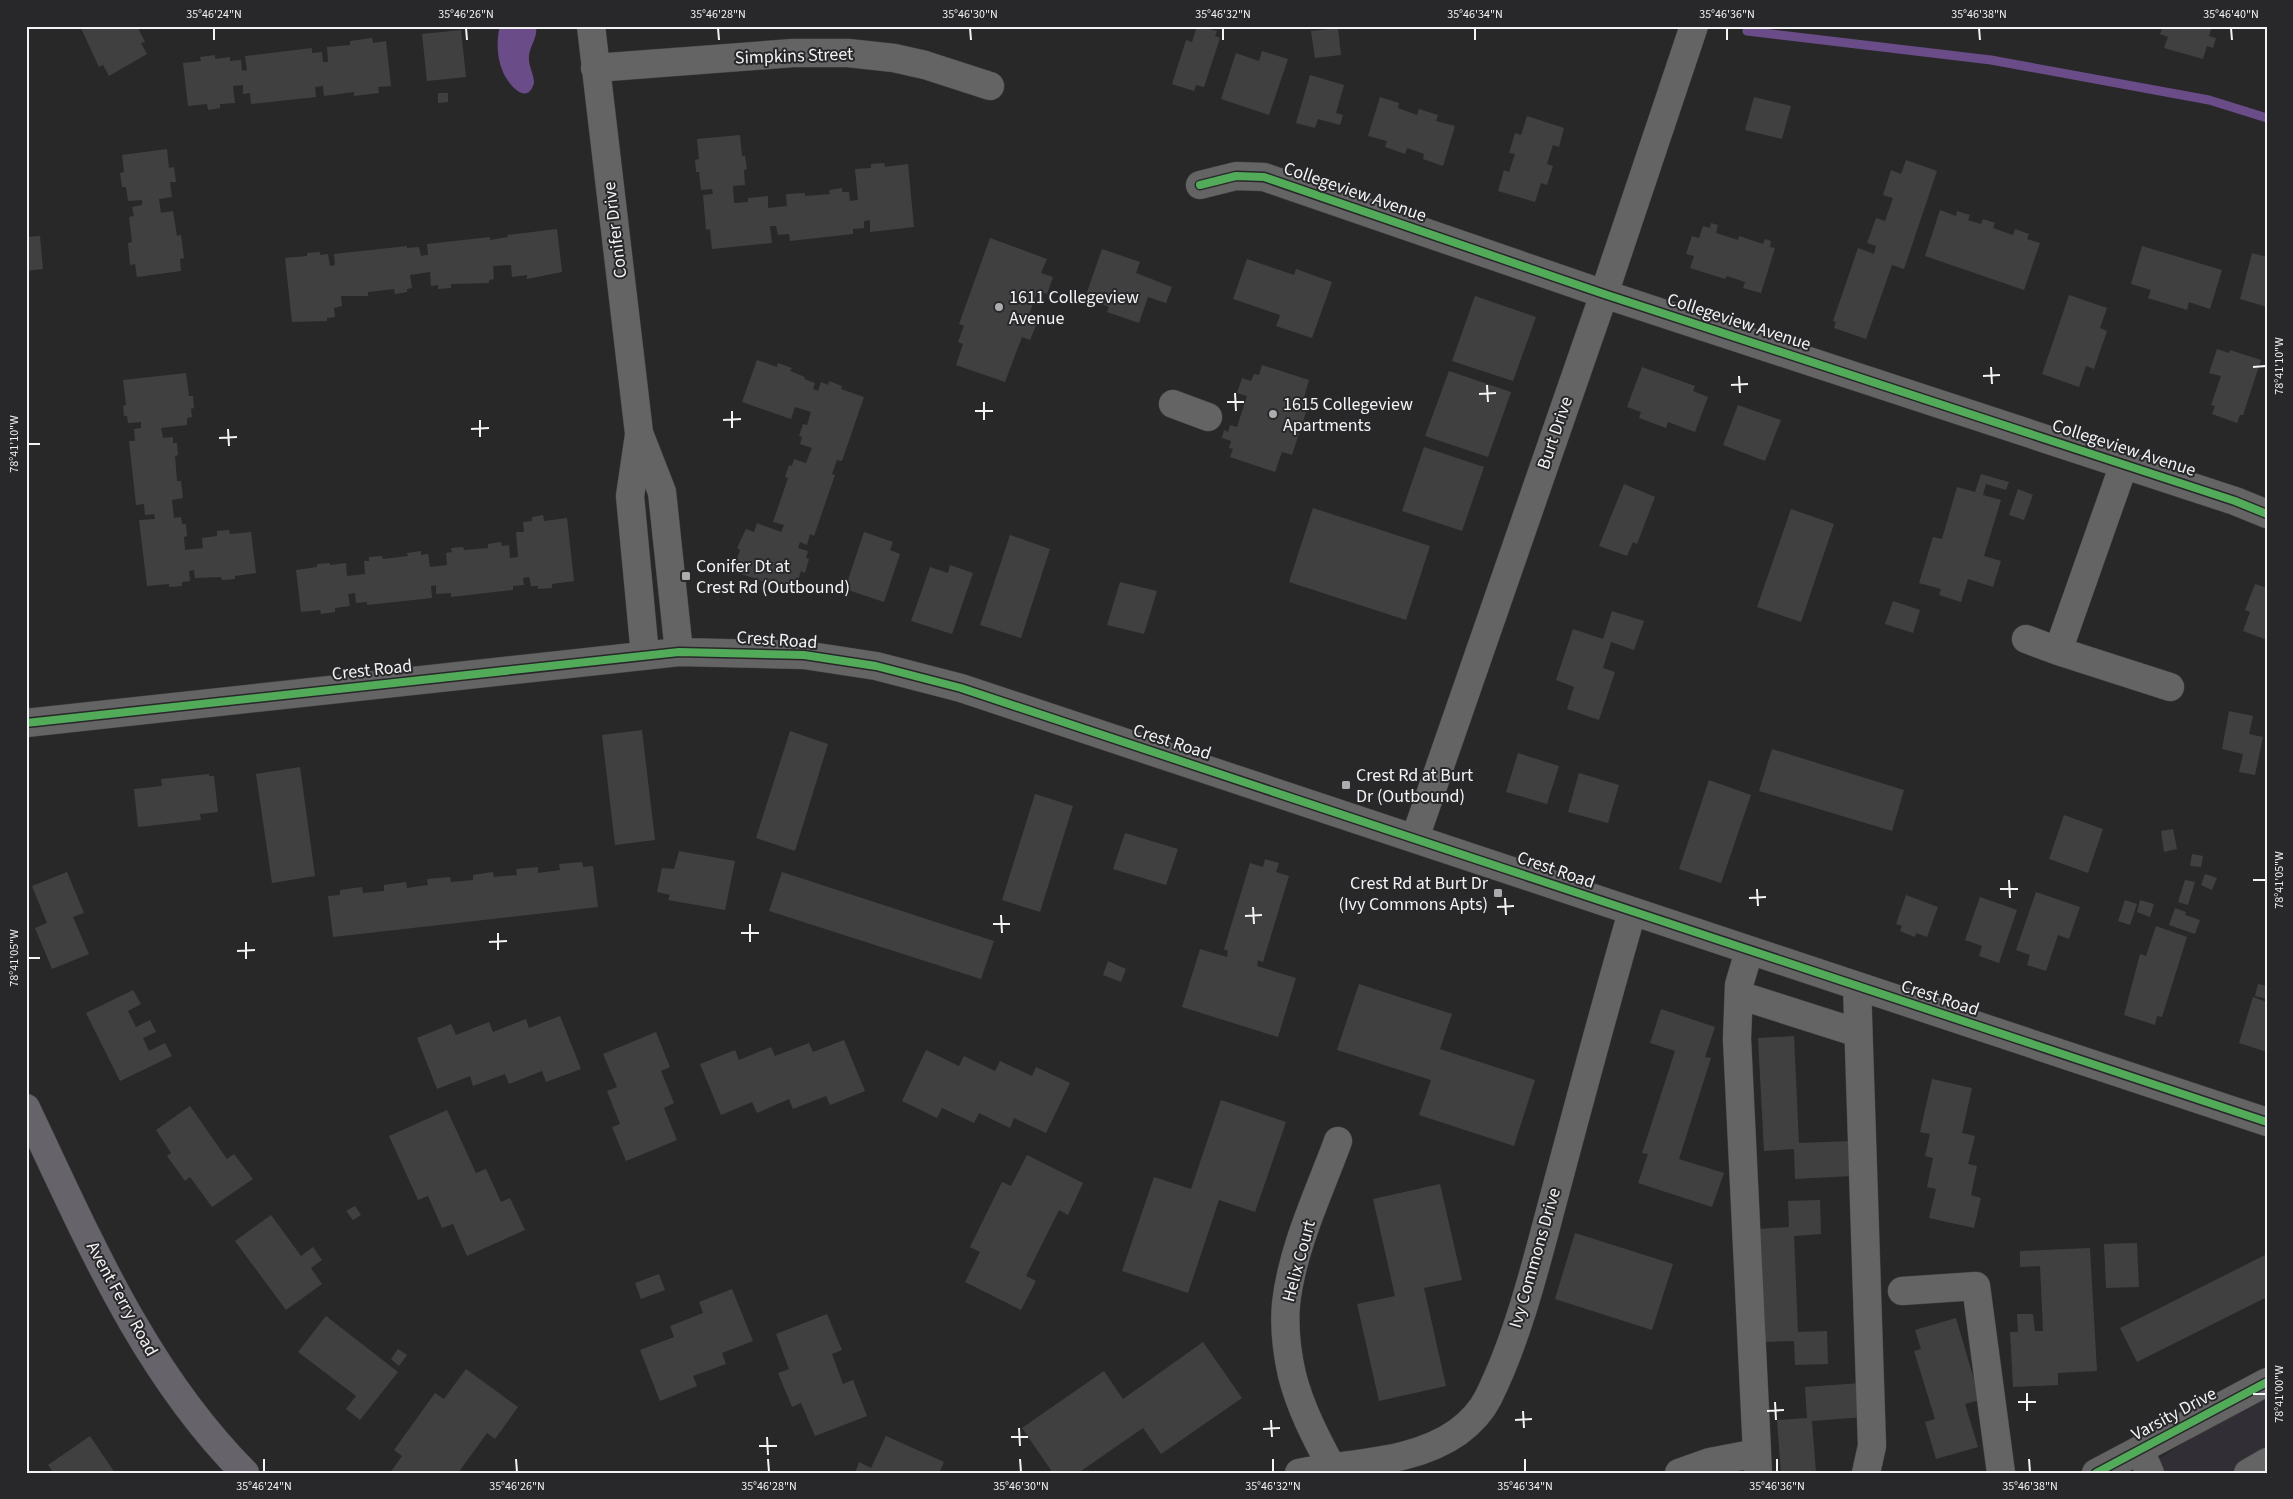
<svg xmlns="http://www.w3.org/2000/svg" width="2293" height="1499" font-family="'Source Sans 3',sans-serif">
  <rect width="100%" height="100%" fill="#282829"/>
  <path fill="#322e35" d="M2267,1398V1473H2137L2201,1432Z"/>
  <path fill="#694c88" d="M536,26C538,38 530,45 529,56C528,66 534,74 534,83C527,107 508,84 503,72C497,59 496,40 500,26Z"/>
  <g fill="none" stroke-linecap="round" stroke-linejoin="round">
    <path stroke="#694c88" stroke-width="9" d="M1747,31L1991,60L2209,100L2267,118"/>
  </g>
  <path fill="#414041" d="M80,26H137L145,42L141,43L147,54L109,76L103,65L99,67Z
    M1197,26L1217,31L1215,36L1220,38L1204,87L1196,85L1194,91L1172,84L1186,40L1192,42Z
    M2163,26H2212L2209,36L2216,38L2213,48L2207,46L2203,59L2164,48L2168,37L2160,34Z
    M1338,28L1341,55L1315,58L1311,31Z
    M461,30L466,77L427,81L422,34Z
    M372,38L373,43L386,41L391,86L378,87L379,93L354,96V92L324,96L323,86L315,87L316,97L251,104L250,93L243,94V85L233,86L235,103L220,104V108L208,110L207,104L188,106L183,63L201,61L200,57L215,55V59L230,57V61L241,60L242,71L247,70L245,56L312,48V53L322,52L323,62H328L327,47L350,45V41Z
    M1262,51L1288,59L1269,115L1221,99L1236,53L1259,61Z
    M1310,75L1344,85L1336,113L1343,115L1340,125L1318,119L1315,128L1296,123Z
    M438,93H448V102L438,103Z
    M1380,97L1399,103L1398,108L1417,115L1419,109L1438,115L1436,121L1455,126L1443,166L1423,159L1424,154L1407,148L1405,154L1385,147L1387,141L1368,136Z
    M1754,97L1791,106L1782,139L1745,130Z
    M1527,116L1564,128L1559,147L1553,145L1547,164L1553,166L1547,185L1541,183L1535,202L1498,191L1504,170L1509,172L1515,154L1509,153L1515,133L1521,135Z
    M740,135L742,156H745L747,169L744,170L745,185L733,186L734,203L748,202V198L768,196V208L787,206L786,194L805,193V196L830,194L829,190L842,188V192H849L850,201L858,200L855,169L871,168V164L884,163L885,167L908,164L914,227L870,232V220L864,221V228L853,229V234L790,241L789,234L778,235L776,226H770L772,243L712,249L710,229L706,230L703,195L713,194L712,189L701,190L699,172H696L695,160L699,159L697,139Z
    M167,149L169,168L174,167L176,182H170L172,197L159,199L161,213L173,211L177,236L181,235L184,258L180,259L181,271L137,277L135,264L130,265L128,243L132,242L129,217L134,216L132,207L142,205V200L128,201L126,187H122L120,173L124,172L122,155Z
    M1906,160L1937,171L1904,269L1892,265L1866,339L1834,328L1836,322L1833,321L1858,248L1874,254L1876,246L1867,243L1876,218L1885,221L1893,198L1883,195L1891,170L1901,174Z
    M1940,210L1956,216L1957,211L1970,215L1968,220L1981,224L1983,219L1995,223L1993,228L2013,235L2015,229L2029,234L2027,239L2040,243L2024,290L1925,256Z
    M1711,223L1718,225L1716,233L1738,240L1739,236L1763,244L1765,239L1771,241L1770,247L1775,248L1761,293L1743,288L1745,282L1727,276L1725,279L1690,268L1694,256L1686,254L1692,236L1699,238L1703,226L1710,228Z
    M557,229L562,272L527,279V275L512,277L511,265L493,266L494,279L489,280V283L451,284V288L438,289V285L431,286L430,272L410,275L412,288L407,289V292L395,294L394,289L368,292V296H341L342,306L334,308L335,317L327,318V321L292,322L285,258L307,256V253L320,252V255L328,254L330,266L335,265L334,254L407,246V248L419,247L421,256L426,255H428L427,244L490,237V240L508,237L507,235Z
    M40,236L43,269L26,271V237Z
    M990,238L1047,259L1041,273L1053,277L1047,294L1038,290L1027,320L1037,323L1030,340L1022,337L1005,382L956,365L963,344L958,342L964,326L959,324Z
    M2142,246L2222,270L2210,309L2189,302L2187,310L2148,298L2151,290L2131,284Z
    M1102,249L1140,262L1136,273L1172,287L1166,303L1148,297L1139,323L1107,312L1109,307L1085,298Z
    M2252,253L2267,257V307L2240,299Z
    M1247,259L1294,275L1296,269L1332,282L1312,338L1276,326L1280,315L1233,299Z
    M2069,295L2107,308L2100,328L2107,331L2094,369L2086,366L2079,387L2042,374Z
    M1475,296L1536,317L1513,381L1452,361Z
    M2217,349L2229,353L2230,350L2261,360L2243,415H2240L2237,423L2212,414L2215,406L2211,405L2221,376L2209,373Z
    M757,360L777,367L778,363L792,368L790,371L805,377L804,379L815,383L813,389L818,391L821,382L828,385L829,381L842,386L841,389L864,397L842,461L837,460L832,474L835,475L814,536L810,534L807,545L800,542L798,548L808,551L806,558L809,559L805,573L801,571L794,592L733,571L740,550L737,548L746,529L754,532L757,523L781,532L784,525L773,522L788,478L785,477L789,465L792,466L794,459L806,463L812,448L800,444L802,437L799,436L803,424L807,425L811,412L795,407L791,419L742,402Z
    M1262,365L1309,380L1303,401L1309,403L1292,455L1282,452L1275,472L1230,457L1233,449L1229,448L1231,441L1222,438L1224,430L1228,432L1230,425L1237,427L1247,396L1237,393L1242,378L1251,381L1254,374L1259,375Z
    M1642,367L1695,386L1693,391L1708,397L1695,432L1668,422L1666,428L1639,418L1641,412L1627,407Z
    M1449,371L1511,392L1488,457L1425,436Z
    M186,373L189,396H193L194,408L191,409L192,417L187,418V425L161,428L163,438L173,437V443H177L178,455L175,456L177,481H181L183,498L172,500L174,518L181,517L182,524H186L187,536L184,537L185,550L203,548L202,538L217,536V531L229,530L230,534L251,532L256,573L235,576V579L222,580L221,577L195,578L194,570L189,571L190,581L182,582V586L169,587V584L147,586L139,520L155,519L154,514L145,515L144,504L136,505L129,441H135L134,429L141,428V422L128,423L127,416H124L123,406L126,405L123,380Z
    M1738,405L1781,420L1765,461L1723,445Z
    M1424,447L1484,467L1462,531L1402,511Z
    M1981,474L2009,482L2006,490L1986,484L1983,495L2001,500L1984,556L2001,561L1993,587L1968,579L1961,602L1939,595L1941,589L1919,583L1933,537L1942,539L1957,487L1975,492Z
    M1624,484L1655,497L1637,544L1633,542L1627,556L1599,546Z
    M2018,489L2033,495L2024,520L2009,515Z
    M1313,508L1430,546L1406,620L1289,582Z
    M1791,509L1834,524L1801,622L1757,607Z
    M543,515L544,521L567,518L574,581L552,584V588L538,589V586H531L529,577L523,578L524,585L513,586V590L451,597V593L436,594V585L431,586L432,598L367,605V602L356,603L355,593L348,594L350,606L335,608V612L321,614L320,610L301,612L296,570L317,567V564L330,563V565L346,563L347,576L365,574L364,561H369V557L382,556L383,559L408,556L407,553L421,551V555L428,554L430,567L447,565L446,553L452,552L451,548L463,547L464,550L488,548V544L501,542L502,546L509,545L510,558L518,557L516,532H524L523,522L532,521V517Z
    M864,532L893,542L890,550L900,554L884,602L845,589Z
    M1010,535L1050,549L1021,638L980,625Z
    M950,565L973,573L952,634L911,621L930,567L948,573Z
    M1120,582L1157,591L1144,634L1107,625Z
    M2255,584L2267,588V640L2243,631L2250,612L2245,610Z
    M1893,601L1920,610L1913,633L1885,624Z
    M1612,611L1644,621L1634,650L1611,642L1603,668L1615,672L1599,720L1567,709L1574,687L1556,680L1573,629L1603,639Z
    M2229,711L2253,716L2249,734L2263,737L2255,775L2239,772L2243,754L2222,749Z
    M642,730L655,840L615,845L602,735Z
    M790,731L828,744L795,851L756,838Z
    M1772,749L1904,790L1892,831L1759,791Z
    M1518,753L1559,766L1547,804L1506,792Z
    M300,767L315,876L272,883L256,774Z
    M1579,773L1619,785L1608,823L1568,812Z
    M209,774V776H214L218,812L200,814L201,820L138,827L134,789L162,786L161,779Z
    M1709,780L1751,795L1721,883L1679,869Z
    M1035,794L1073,806L1040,912L1002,900Z
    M2064,815L2103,829L2088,873L2049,859Z
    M2173,829L2177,849L2164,852L2161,831Z
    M1125,833L1178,849L1166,885L1113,869Z
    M679,851L735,861L725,910L668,900L670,895L657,892L662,868L674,869Z
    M2192,854L2203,856L2201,867L2190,866Z
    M1265,859L1279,863L1276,872L1289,876L1263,962L1258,960L1257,966L1296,978L1278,1037L1182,1007L1200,949L1227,957L1228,951L1224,949L1250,863L1263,867Z
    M582,862L583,867L593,866L598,907L333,937L328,896L340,895V890L362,887L363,893L384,891V885L406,882L407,888L428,885L427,879L450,877L451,882L473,880V875L493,872L494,877L517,875L516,869L538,867V873L560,870L559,864Z
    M67,872L84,913L73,917L89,954L52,969L35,928L47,923L32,886Z
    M782,872L994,941L981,979L769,911Z
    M2205,874L2217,878L2212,890L2201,885Z
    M2185,880L2195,882L2188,905L2178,902Z
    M2036,892L2080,907L2069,939L2058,935L2046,971L2027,965L2030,955L2016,950Z
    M1906,895L1938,907L1927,937L1916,933L1915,937L1900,931L1902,926L1896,924Z
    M1980,897L2017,910L1999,963L1979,956L1982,946L1965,940Z
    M2125,900L2137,904L2130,925L2118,921Z
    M2140,900L2154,904L2150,917L2137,912Z
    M2175,908L2186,912L2185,915L2200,920L2195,934L2169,925Z
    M2156,926L2187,937L2162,1017L2157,1016L2155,1025L2124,1015L2140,954L2146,956Z
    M1108,961L1126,969L1121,982L1103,975Z
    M1359,984L1452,1014L1440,1049L1535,1080L1514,1146L1419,1115L1431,1080L1337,1050Z
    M2258,984L2267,986V999L2255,996Z
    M133,990L141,1004L128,1011L136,1027L150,1020L156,1032L143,1038L149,1051L165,1043L172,1056L120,1081L86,1013Z
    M2253,997L2267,1002V1052L2239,1043Z
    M1661,1009L1715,1027L1705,1057L1711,1058L1679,1159L1724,1173L1712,1207L1638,1183L1648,1154L1642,1153L1675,1051L1650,1043Z
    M560,1016L581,1069L546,1082L542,1071L509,1084L505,1074L473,1086L470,1076L437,1089L417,1038L451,1024L456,1035L489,1022L493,1032L526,1019L529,1028Z
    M656,1032L670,1067L661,1071L674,1103L664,1108L677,1140L626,1161L612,1127L620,1124L607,1091L617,1087L603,1054Z
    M1794,1036L1799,1143L1850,1141L1852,1176L1795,1179L1794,1149L1764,1151L1758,1038Z
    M844,1040L865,1091L830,1105L826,1096L793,1109L789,1099L757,1113L752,1102L721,1115L700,1064L735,1050L739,1060L771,1047L775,1056L809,1043L813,1052Z
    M926,1050L959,1066L964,1056L995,1071L1000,1061L1032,1076L1036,1067L1070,1083L1046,1133L1014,1118L1010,1128L979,1113L974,1123L942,1108L937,1118L902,1101Z
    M1932,1079L1972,1088L1962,1133L1975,1136L1968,1164L1977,1166L1971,1195L1981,1198L1974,1228L1929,1218L1936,1189L1927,1187L1933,1158L1925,1156L1930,1134L1920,1132Z
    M1221,1100L1286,1122L1255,1212L1219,1200L1188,1293L1122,1271L1154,1177L1191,1189Z
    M190,1106L227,1159L234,1154L253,1179L212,1207L190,1177L185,1181L167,1156L171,1153L156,1130Z
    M447,1110L476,1173L486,1169L501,1202L510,1198L525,1230L467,1256L453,1224L442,1228L428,1196L418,1200L389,1136Z
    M1027,1155L1083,1183L1068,1215L1059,1210L1026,1276L1036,1281L1021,1310L965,1282L980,1252L970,1247L1002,1182L1011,1186Z
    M1440,1184L1462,1280L1424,1288L1446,1386L1379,1401L1357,1304L1395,1296L1373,1199Z
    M1820,1200L1821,1234L1794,1236L1798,1332L1827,1331L1828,1364L1795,1365L1794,1341L1764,1342L1759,1229L1789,1227L1788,1201Z
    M355,1206L361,1215L353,1220L346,1211Z
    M271,1215L301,1256L313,1247L322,1260L311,1268L322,1284L286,1310L235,1241Z
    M1575,1233L1673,1264L1652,1330L1555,1299Z
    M2137,1243L2139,1287L2106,1288L2104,1244Z
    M2090,1248L2097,1371L2058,1373V1385L2013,1387L2010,1332H2018L2017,1314H2033L2035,1331H2043L2040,1266L2020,1267V1251Z
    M2267,1254V1297L2137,1362L2120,1328Z
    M659,1274L665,1290L641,1299L635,1283Z
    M732,1289L753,1341L722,1353L726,1364L693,1376L697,1386L660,1401L640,1350L674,1337L670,1326L703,1313L699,1302Z
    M827,1314L842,1350L832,1354L843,1384L853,1380L867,1416L815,1436L801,1403L792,1407L778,1373L789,1369L776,1334Z
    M326,1316L398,1372L360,1420L346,1409L356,1396L298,1352Z
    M1956,1318L1980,1400L1965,1404L1978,1447L1936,1459L1925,1422L1935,1419L1914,1351L1921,1349L1915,1330Z
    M1203,1342L1242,1398L1161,1454L1143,1428L1078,1473H1053L1022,1428L1104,1371L1123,1399Z
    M398,1349L407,1355L399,1366L391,1359Z
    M466,1369L518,1407L495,1439L487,1433L458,1473H390L402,1456L394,1450L435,1393L444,1399Z
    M1861,1383L1864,1417L1812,1421L1816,1473H1781L1777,1420L1807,1418L1805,1387Z
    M90,1436L115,1473H54L48,1465Z
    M886,1436L944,1462L939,1473H855L859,1462L871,1468Z"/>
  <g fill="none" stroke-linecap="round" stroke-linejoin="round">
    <defs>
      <path id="minor" d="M591,26L639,433L662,492L679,652
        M595,68L793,53H848L894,58L925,65L990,86
        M1200,185L1236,176L1264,177L1604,294L2235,501L2267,514
        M1173,404L1208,417
        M639,435L630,496L645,655
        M2124,464L2058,651L2170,687
        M2026,639L2058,651
        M26,723L679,652L804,655L876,666L961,688L2267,1122
        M1415,838L1604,294L1694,26
        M1749,951L1739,985L1737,1039L1758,1473
        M1857,986L1872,1446L1866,1473
        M1739,995L1858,1033
        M1902,1291L1976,1286L2001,1473
        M2140,1450L2150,1473
        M1331,1466C1316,1438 1300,1407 1292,1375C1287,1353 1284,1327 1286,1304C1292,1248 1319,1193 1338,1141
        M1299,1473C1351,1462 1413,1464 1458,1432C1470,1423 1482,1410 1488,1398C1519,1336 1537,1260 1555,1193C1580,1099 1605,1006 1632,912
        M1679,1473L1710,1462L1757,1453
        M2096,1473L2267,1382
        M2248,1473L2267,1462"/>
      <path id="major" d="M26,1108C87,1236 143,1371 245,1473"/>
    </defs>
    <use href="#minor" stroke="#464647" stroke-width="29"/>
    <use href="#major" stroke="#464647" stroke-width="29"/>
    <use href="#minor" stroke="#646464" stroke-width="28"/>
    <use href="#major" stroke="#66636a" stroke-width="28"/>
    <defs>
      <path id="cycleway" d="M1200,185L1236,176L1264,177L1604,294L2235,501L2267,514
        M26,723L679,652L804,655L876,666L961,688L2267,1122
        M2096,1473L2267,1382"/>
    </defs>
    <use href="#cycleway" stroke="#28272a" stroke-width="11"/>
    <use href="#cycleway" stroke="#51ab58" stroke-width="8"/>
  </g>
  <path fill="none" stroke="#f3f2f4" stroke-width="2" d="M214,28V40M466,28L467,40M718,28L719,40M970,28L971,40M1223,28V40M1475,28V40M1727,28V40M1979,28L1980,40M2231,28L2232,40M1991,367L1992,384M2253,367L2266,366M1739,376L1740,393M1983,376L2000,375M1487,385L1488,402M1731,385L1748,384M1235,393L1236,411M1479,394L1496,393M984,402V420M1227,402H1244M732,411V428M975,411H993M480,420V437M723,420L741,419M228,429L229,446M471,429L489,428M219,438L237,437M28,444H40M2009,880L2010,898M2253,880H2266M1757,889L1758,906M2000,889H2018M1505,898L1506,915M1749,898L1766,897M1253,907L1254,924M1497,907L1514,906M1001,915L1002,933M1245,916L1262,915M750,924V942M993,924H1010M498,933V950M741,933H759M246,942V959M489,942L507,941M237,951L255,950M28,958H40M2027,1393V1411M2253,1394H2266M1775,1402L1776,1420M2018,1402H2036M1523,1411L1524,1428M1767,1411L1784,1410M1271,1420L1272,1437M1515,1420L1532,1419M1019,1428L1020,1446M1263,1429L1280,1428M767,1437L768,1455M1011,1437H1028M759,1446H777M264,1459V1472M516,1459L517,1472M768,1459L769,1472M1020,1459L1021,1472M1273,1459V1472M1525,1459V1472M1777,1459V1472M2029,1459L2030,1472"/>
  <g fill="#acabad" stroke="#28272a" stroke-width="2">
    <circle cx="999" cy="307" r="5"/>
    <circle cx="1273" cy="414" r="5"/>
    <rect x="681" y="571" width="10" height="10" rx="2.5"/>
    <rect x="1341" y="780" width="10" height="10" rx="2.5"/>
    <rect x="1493" y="888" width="10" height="10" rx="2.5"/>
  </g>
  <g text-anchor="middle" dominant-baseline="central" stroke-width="4" stroke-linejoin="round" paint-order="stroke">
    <g font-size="18" fill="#f3f2f4" stroke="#28272a">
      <text transform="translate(794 56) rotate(-2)">Simpkins Street</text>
      <text transform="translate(1355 192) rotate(19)">Collegeview Avenue</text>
      <text transform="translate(615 230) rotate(-97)">Conifer Drive</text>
      <text transform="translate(1739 322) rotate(18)">Collegeview Avenue</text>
      <text transform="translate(1555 433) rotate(-71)">Burt Drive</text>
      <text transform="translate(2124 448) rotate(18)">Collegeview Avenue</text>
      <text transform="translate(777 640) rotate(4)">Crest Road</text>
      <text transform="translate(372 670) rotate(-6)">Crest Road</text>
      <text transform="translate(1172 742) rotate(18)">Crest Road</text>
      <text transform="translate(1556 870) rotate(19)">Crest Road</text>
      <text transform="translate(1940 998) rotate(18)">Crest Road</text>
      <text transform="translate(1535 1258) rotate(-74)">Ivy Commons Drive</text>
      <text transform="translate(1299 1261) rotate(-75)">Helix Court</text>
      <text transform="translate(122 1299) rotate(61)">Avent Ferry Road</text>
      <text transform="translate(2174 1414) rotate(-28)">Varsity Drive</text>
    </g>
    <g font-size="18" fill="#f3f2f4" stroke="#28272a" text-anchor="start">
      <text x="1009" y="297">1611 Collegeview<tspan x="1009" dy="21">Avenue</tspan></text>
      <text x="1283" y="404">1615 Collegeview<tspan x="1283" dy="21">Apartments</tspan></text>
      <text x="696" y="566">Conifer Dt at<tspan x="696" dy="21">Crest Rd (Outbound)</tspan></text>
      <text x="1356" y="775">Crest Rd at Burt<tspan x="1356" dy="21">Dr (Outbound)</tspan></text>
      <text x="1488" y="883" text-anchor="end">Crest Rd at Burt Dr<tspan x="1488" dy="21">(Ivy Commons Apts)</tspan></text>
    </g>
  </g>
  <rect width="2293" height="1499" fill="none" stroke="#28272a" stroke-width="55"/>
  <rect x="28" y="28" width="2238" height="1444" fill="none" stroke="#f3f2f4" stroke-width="2"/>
  <g font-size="12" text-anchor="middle" fill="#f3f2f4">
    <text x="214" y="18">35°46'24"N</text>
    <text x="466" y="18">35°46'26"N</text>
    <text x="718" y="18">35°46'28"N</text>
    <text x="970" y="18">35°46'30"N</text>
    <text x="1223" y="18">35°46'32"N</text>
    <text x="1475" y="18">35°46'34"N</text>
    <text x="1727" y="18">35°46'36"N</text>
    <text x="1979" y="18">35°46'38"N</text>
    <text x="2231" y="18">35°46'40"N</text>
    <text transform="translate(2279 366) rotate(-90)" y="4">78°41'10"W</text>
    <text transform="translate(14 444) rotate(-90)" y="4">78°41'10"W</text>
    <text transform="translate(2279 880) rotate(-90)" y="4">78°41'05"W</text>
    <text transform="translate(14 958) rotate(-90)" y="4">78°41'05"W</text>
    <text transform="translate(2279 1394) rotate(-90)" y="4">78°41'00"W</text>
    <text x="264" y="1490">35°46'24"N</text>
    <text x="517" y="1490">35°46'26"N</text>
    <text x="769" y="1490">35°46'28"N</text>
    <text x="1021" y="1490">35°46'30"N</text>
    <text x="1273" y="1490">35°46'32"N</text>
    <text x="1525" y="1490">35°46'34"N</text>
    <text x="1777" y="1490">35°46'36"N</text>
    <text x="2030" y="1490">35°46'38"N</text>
  </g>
</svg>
